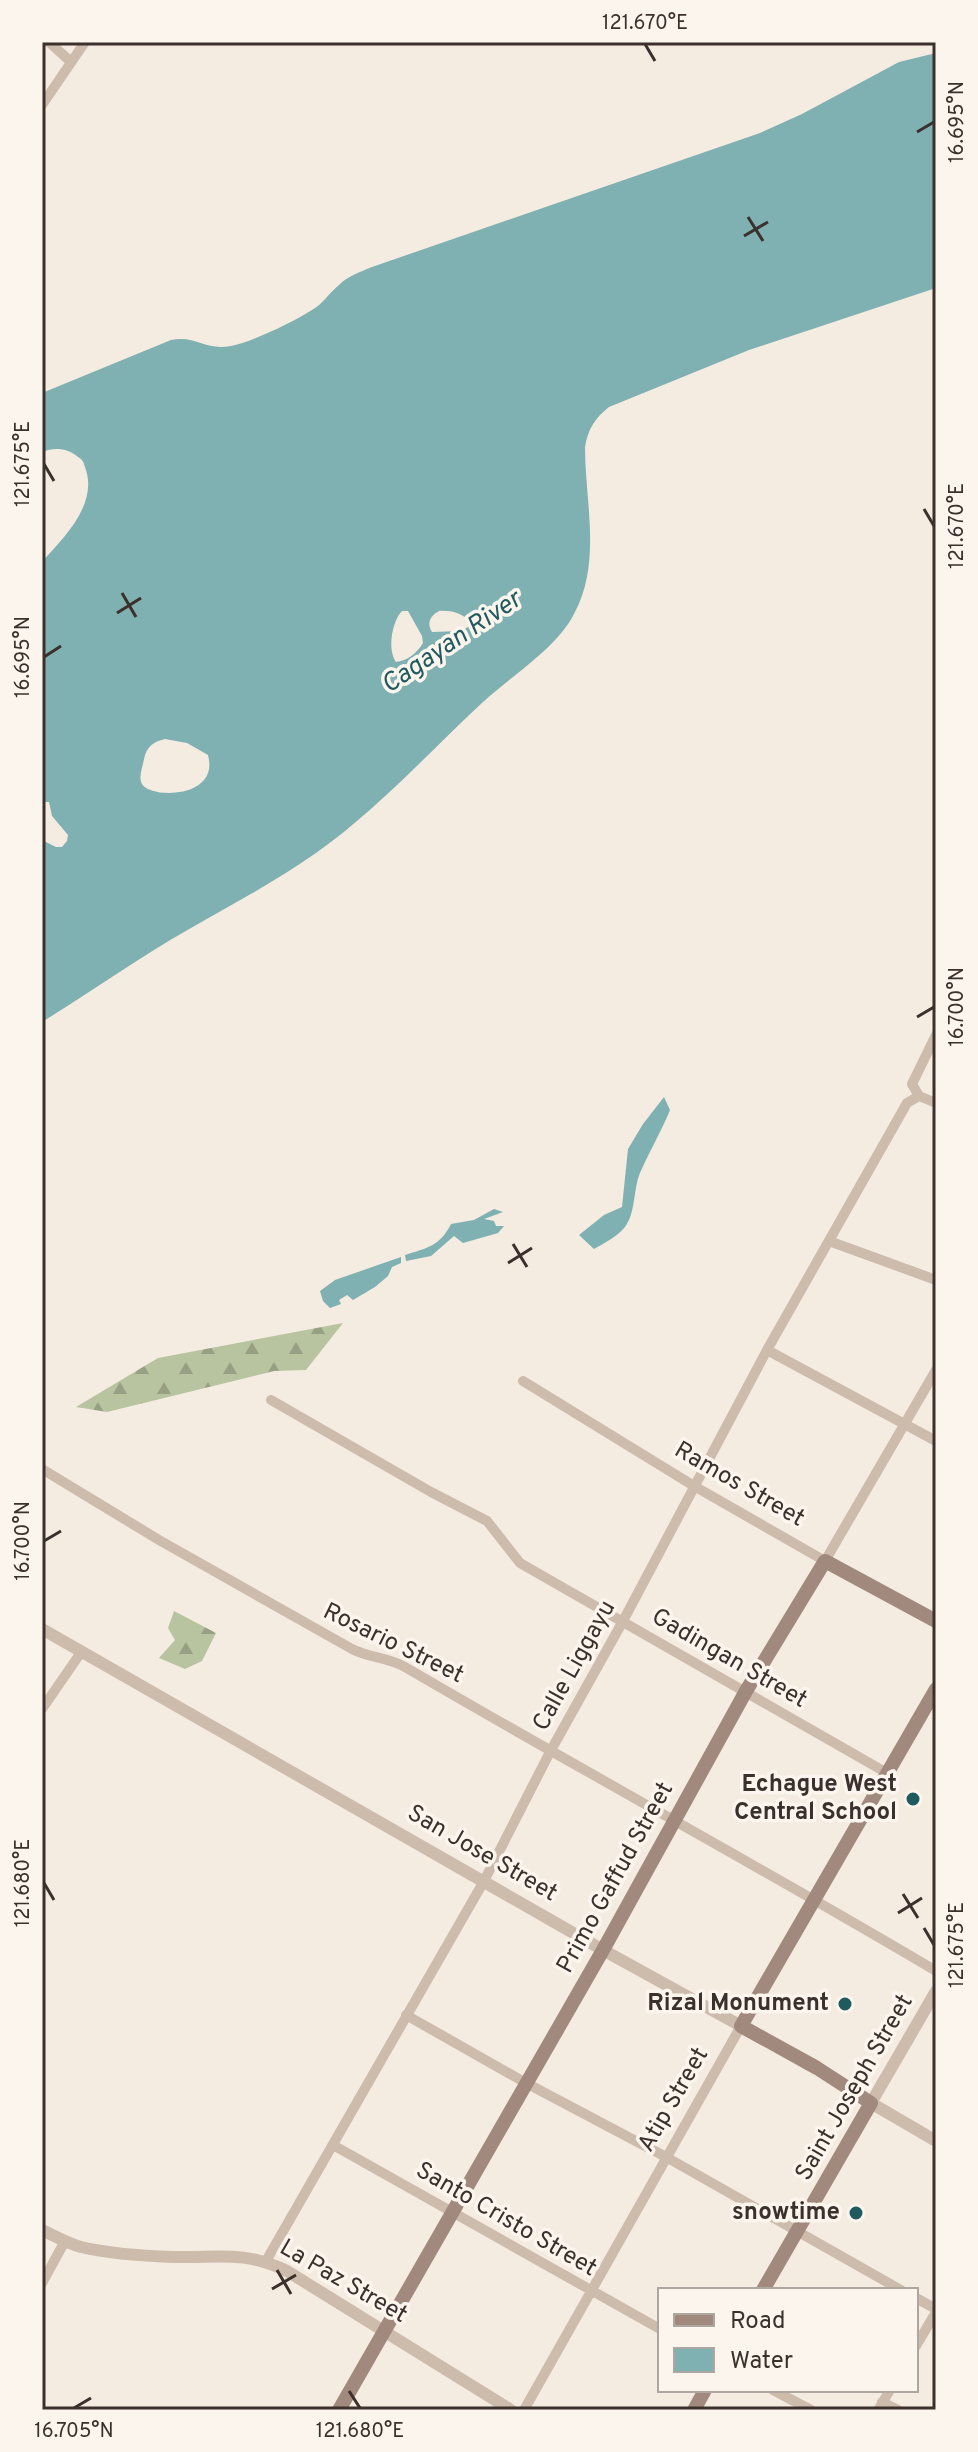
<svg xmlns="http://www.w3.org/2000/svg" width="978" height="2452" font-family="Overpass,sans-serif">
  <defs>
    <pattern id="forest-firs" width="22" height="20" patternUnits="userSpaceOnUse" patternTransform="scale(2)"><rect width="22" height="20" fill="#b8c4a0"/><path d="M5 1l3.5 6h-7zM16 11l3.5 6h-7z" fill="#97a083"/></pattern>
  </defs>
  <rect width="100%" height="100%" fill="#f4ebe1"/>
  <path fill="url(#forest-firs)" d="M343,1323L306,1370L274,1371L107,1412L76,1407L158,1358Z
    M174,1611L216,1633L202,1661L185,1669L159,1658L175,1640L168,1628Z"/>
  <path fill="#7fb0b2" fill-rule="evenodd" d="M936,53V288L749,350L609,407C595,418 588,429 585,447C585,502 602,563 574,614C556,649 511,676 483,702C428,753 377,810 316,853C276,881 233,904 191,928C140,957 92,991 42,1022V840L56,847H62L67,841L68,835L52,816L49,802H42V562C64,537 99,504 85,467C83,461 83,460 78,457C68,448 54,447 42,452V393L171,340C196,335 205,351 231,346C252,342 293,322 312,310C323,304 329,293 339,285C348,276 360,272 372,267L760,133L802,114L899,62ZM402,611H408L422,636L423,643C417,653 407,661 396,662C387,650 392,621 402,611ZM439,611C449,610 463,613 469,621L468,627L461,631L432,632C426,623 431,615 439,611ZM165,739L187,743L208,755C220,799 150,799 142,784C138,777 143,766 144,759C147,746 153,742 165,739Z
    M664,1097L670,1110C661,1132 649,1152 640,1173C633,1190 636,1212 625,1227C617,1237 604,1243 594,1249L579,1235L604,1215L622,1207L628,1149L643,1124Z
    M494,1209L503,1212L484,1219L494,1221L496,1226H504L498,1233L463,1243L454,1236L431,1256L406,1261L405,1255C427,1248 440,1246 451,1224L474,1220Z
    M401,1257V1263L392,1267L388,1276L375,1287L353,1300L347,1295L339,1300L341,1304L330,1308L323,1301L320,1291L335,1280Z"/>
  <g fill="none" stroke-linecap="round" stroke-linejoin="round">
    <path stroke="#cdbbac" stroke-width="10" d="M49,42L71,62
      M42,105L85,42
      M919,1096L912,1084L936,1035
      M829,1241L936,1280
      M767,1350L936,1441
      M523,1381L694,1486L825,1561L936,1370
      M271,1400L431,1492L487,1521L520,1563L887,1773
      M42,1469L159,1540L352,1649C369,1658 388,1657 405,1667C581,1770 761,1867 936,1971
      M42,1709L82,1651
      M406,2015L526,2083L666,2157L901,2290
      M333,2145L660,2329
      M266,2261L484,1881L550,1752L623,1621L767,1350L907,1103L919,1096L936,1103
      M42,2283L65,2241
      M916,2298L936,2309
      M916,2346L936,2312
      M773,2390L811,2410
      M882,2402L898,2410
      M524,2410L741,2026
      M878,2410L890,2390"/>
    <path stroke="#cdbbac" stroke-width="12" d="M42,1629L603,1950L741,2026
      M936,1991L871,2103L936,2141
      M42,2230C55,2236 67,2243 81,2247C111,2254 143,2256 173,2257C219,2258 243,2250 287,2271L511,2410"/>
    <path stroke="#a18a7d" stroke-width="14" d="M763,2290L871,2103L817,2068L741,2026L936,1689
      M339,2410L603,1950L746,1691L825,1561L936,1621
      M694,2410L705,2390"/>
  </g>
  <path fill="none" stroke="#3b302b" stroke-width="3" d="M645,44L655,61M917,132L934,122M748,217L763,241M744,236L768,222M44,464L54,481M924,509L934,526M122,593L136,617M117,613L141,598M44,657L61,646M917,1017L934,1007M513,1244L527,1267M508,1263L532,1248M44,1541L61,1531M44,1883L54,1900M903,1894L918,1918M898,1913L922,1898M924,1928L934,1945M277,2270L291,2294M272,2289L296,2275M349,2391L360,2408M74,2408L91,2398"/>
  <g fill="#1f5a5e" stroke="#fbf5ee" stroke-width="3">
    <circle cx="913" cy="1799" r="8"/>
    <circle cx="845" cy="2004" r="8"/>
    <circle cx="856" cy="2213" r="8"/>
  </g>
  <g text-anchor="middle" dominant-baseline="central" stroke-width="7" stroke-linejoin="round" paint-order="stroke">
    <g font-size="24" fill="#3b302b" stroke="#fbf5ee">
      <text transform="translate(739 1485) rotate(30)">Ramos Street</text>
      <text transform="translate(393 1644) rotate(26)">Rosario Street</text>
      <text transform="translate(729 1659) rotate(30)">Gadingan Street</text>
      <text transform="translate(575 1666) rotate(-61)">Calle Liggayu</text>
      <text transform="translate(482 1854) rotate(30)">San Jose Street</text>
      <text transform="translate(616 1878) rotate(-61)">Primo Gaffud Street</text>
      <text transform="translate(855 2088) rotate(-60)">Saint Joseph Street</text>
      <text transform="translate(674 2100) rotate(-60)">Atip Street</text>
      <text transform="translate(506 2220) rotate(30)">Santo Cristo Street</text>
      <text transform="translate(343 2282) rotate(30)">La Paz Street</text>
    </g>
    <g font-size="24" font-weight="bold" fill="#3b302b" stroke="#fbf5ee" text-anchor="end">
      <text x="897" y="1785">Echague West<tspan x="897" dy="28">Central School</tspan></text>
      <text x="829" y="2004">Rizal Monument</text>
      <text x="840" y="2213">snowtime</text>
    </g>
    <g font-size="26" font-style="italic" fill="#1f5a5e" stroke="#fbf5ee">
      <text transform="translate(452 643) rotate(-34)">Cagayan River</text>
    </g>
  </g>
  <rect width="978" height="2452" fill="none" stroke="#fbf5ee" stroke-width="88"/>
  <rect x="658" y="2288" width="260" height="104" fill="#fbf5ee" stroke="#aea6a0" stroke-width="2"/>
  <rect x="674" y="2314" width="40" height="12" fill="#a18a7d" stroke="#aea6a0" stroke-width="2"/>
  <text x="730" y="2328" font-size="24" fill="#3b302b">Road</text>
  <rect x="674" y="2348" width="40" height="24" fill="#7fb0b2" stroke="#aea6a0" stroke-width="2"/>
  <text x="730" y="2368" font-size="24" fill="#3b302b">Water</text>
  <rect x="44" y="44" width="890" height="2364" fill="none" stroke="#3b302b" stroke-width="3"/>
  <g font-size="20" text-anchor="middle" fill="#3b302b">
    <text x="645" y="29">121.670°E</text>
    <text transform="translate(956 122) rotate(-90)" y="7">16.695°N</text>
    <text transform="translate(22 464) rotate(-90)" y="7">121.675°E</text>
    <text transform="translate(956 526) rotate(-90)" y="7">121.670°E</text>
    <text transform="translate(22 657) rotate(-90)" y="7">16.695°N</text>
    <text transform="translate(956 1007) rotate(-90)" y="7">16.700°N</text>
    <text transform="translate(22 1541) rotate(-90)" y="7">16.700°N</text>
    <text transform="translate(22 1883) rotate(-90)" y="7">121.680°E</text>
    <text transform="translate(956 1945) rotate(-90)" y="7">121.675°E</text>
    <text x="74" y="2437">16.705°N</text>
    <text x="360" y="2437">121.680°E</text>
  </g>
</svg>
